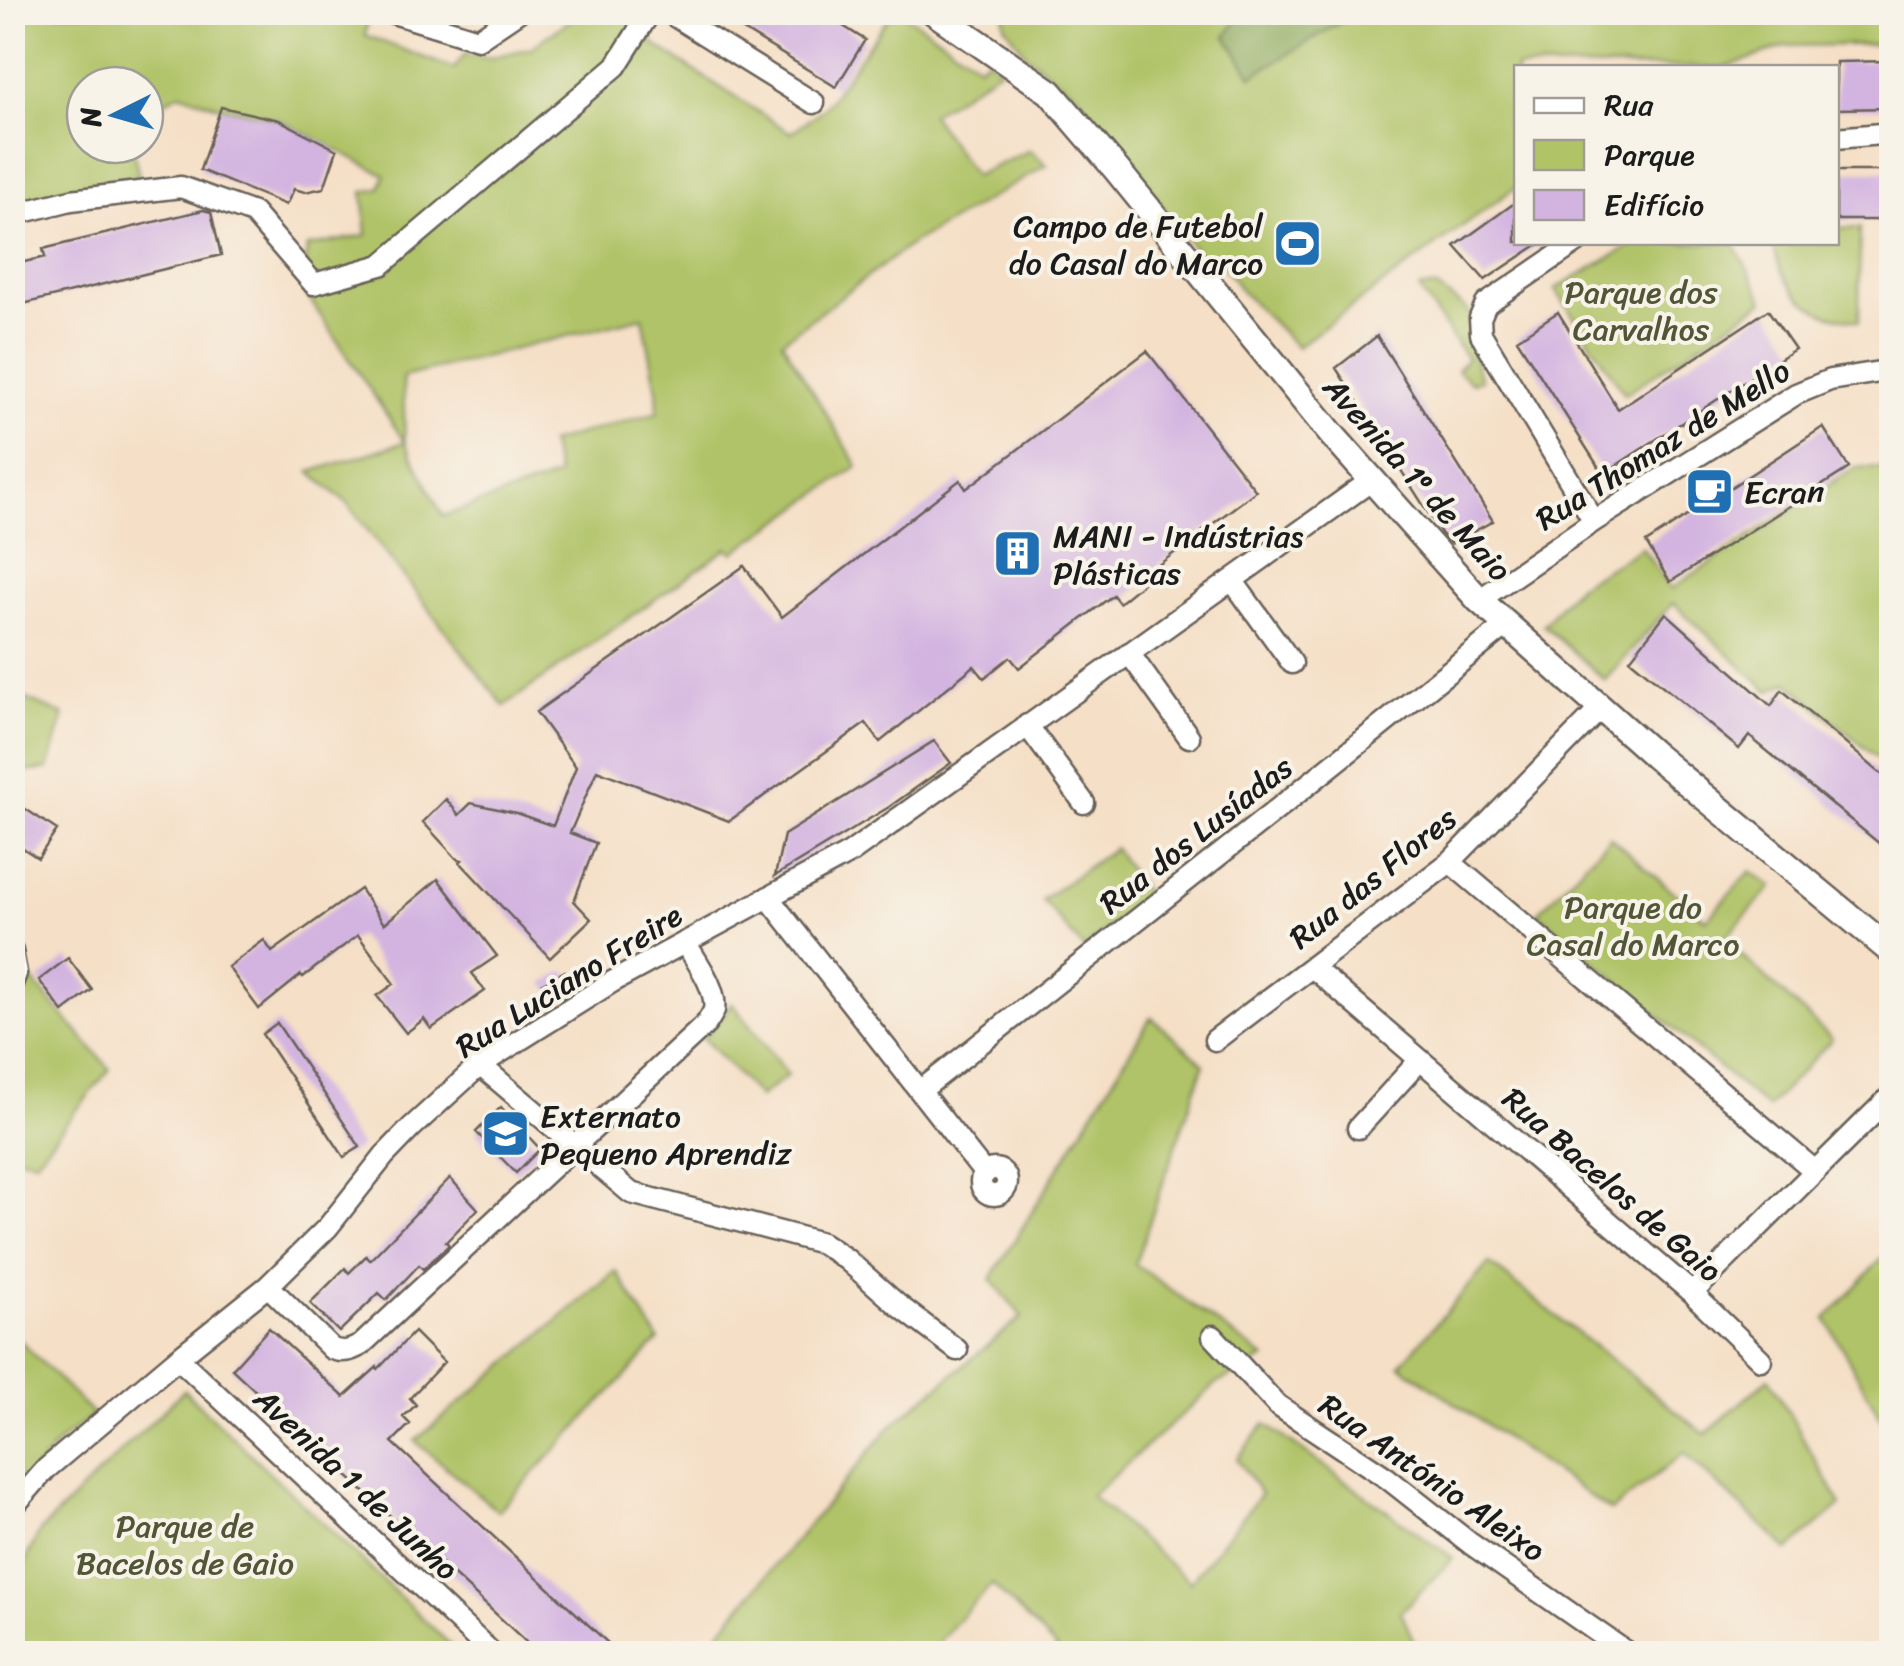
<svg xmlns="http://www.w3.org/2000/svg" width="1904" height="1666" font-family="Sriracha,sans-serif">
  <rect width="100%" height="100%" fill="#f7f3e8"/>
  <filter id="ink" filterUnits="userSpaceOnUse"><feTurbulence type="fractalNoise" baseFrequency=".01" numOctaves="2"/><feDisplacementMap in="SourceGraphic" scale="20" xChannelSelector="R" yChannelSelector="G"/><feConvolveMatrix kernelMatrix="1 2 1 2 8 2 1 2 1" color-interpolation-filters="sRGB"/></filter>
  <filter id="wash" filterUnits="userSpaceOnUse"><feTurbulence type="fractalNoise" baseFrequency=".0048" numOctaves="4" result="noise"/><feDisplacementMap in="SourceGraphic" scale="40" xChannelSelector="R" yChannelSelector="G"/><feGaussianBlur stdDeviation="2.25" result="paint"/><feColorMatrix in="noise" values="0 0 0 0 0 0 0 0 0 0 0 0 0 0 0 0 0 1.4 0 .05"/><feComposite in="paint" operator="in"/></filter>
  <g filter="url(#wash)">
    <rect width="100%" height="100%" fill="#f5dfc6"/>
    <path fill="#b0c367" stroke="#667042" stroke-width="2.5" fill-rule="evenodd" d="M1891,12L1892,44L1786,46L1727,67L1516,68V187L1297,347L1241,291L1221,262L1209,269L1080,97L1027,56L1005,25L1004,13Z
      M12,13H339L368,19L365,35L454,69L465,54L488,58L531,48L580,13H635L655,45L791,133L824,108L890,15L903,13L979,65L988,58L1000,69L931,114L974,176L1030,150L1047,165L911,244L782,341L858,466L733,553L728,548L504,706L346,502L310,472L405,442L302,288L307,247L367,235L363,192L380,189L385,175L279,120L221,107L180,93L145,113V85H85V145H132L139,176L13,203ZM643,317L657,390L658,412L549,443L558,476L443,516L405,442L403,377Z
      M1860,228L1859,321C1847,318 1829,317 1818,310C1793,296 1776,271 1774,243L1836,242L1837,229Z
      M1637,242L1734,243L1764,301L1625,394L1555,289Z
      M1430,287L1437,288L1470,312L1469,340L1481,380L1472,383L1457,370L1467,359L1419,289Z
      M1856,467L1891,468V770L1788,682L1769,691L1673,603L1605,680L1543,625L1577,586L1642,548L1671,589Z
      M12,693L64,715L48,769L13,773Z
      M1610,837L1706,920L1751,871L1772,887L1724,939L1832,1039L1767,1108L1538,913Z
      M1114,848L1147,895L1084,949L1042,900Z
      M25,972L110,1069L36,1160L13,1156L12,991Z
      M732,1003L788,1075L759,1097L703,1038Z
      M1151,1017L1204,1064L1135,1264L1265,1358L1216,1384L1091,1496L1190,1582L1261,1494L1237,1459L1265,1424L1453,1558L1401,1612L1419,1653H1054L1057,1649L992,1584L953,1625L930,1653L701,1654L891,1426L1022,1317L991,1279Z
      M1891,1249V1436L1826,1319Z
      M1489,1263L1705,1434L1769,1378L1841,1505L1788,1550L1684,1453L1611,1511L1400,1365Z
      M616,1271L659,1340L498,1511L415,1441Z
      M13,1333L93,1415L60,1441L13,1495Z
      M184,1390L198,1404L459,1653H13V1586L40,1531Z"/>
    <path fill="#8ca95c" stroke="#54623c" stroke-width="2.5" d="M1241,13V12L1356,13L1252,76L1226,37Z"/>
    <g id="blocks">
      <path fill="#d3b4e0" d="M714,12H821L865,40L836,87Z
        M1892,61V108L1836,109V62Z
        M221,107L279,120L337,150L324,188L305,192L294,189L286,205L200,170Z
        M1836,171H1892V220H1836Z
        M1516,202V242H1542L1485,280L1455,246Z
        M203,210L211,212L221,255L15,306L12,295V265L45,257L43,249Z
        M1768,310L1795,349L1603,474L1517,339L1558,312L1618,409Z
        M1377,336L1493,521L1451,544L1441,533L1336,368Z
        M1147,351L1256,491L1157,566L1159,570L1119,603L1113,595L1019,668L1010,657L984,678L974,666L880,742L866,723L729,821L597,770L570,833L596,843L574,901L591,919L550,958L460,862L462,860L456,858L423,822L446,799L459,815L471,803L516,813L553,826L576,767L536,712L744,566L782,617L960,480L966,489Z
        M1823,427L1849,468L1670,582L1646,543Z
        M1666,613L1771,706L1782,690L1892,783V854L1749,736L1739,749L1630,659Z
        M934,741L951,763L889,807L775,876L784,835Z
        M12,800L57,830L38,858L12,841Z
        M438,879L497,956L472,973L485,991L431,1029L424,1019L406,1033L377,996L394,984L358,935L303,977L301,975L259,1009L228,967L264,940L272,952L360,889L384,924Z
        M68,958L92,990L63,1012L39,980Z
        M565,971L579,987L559,999L543,983Z
        M277,1023L360,1147L344,1157L262,1034Z
        M501,1107L540,1149L516,1173L476,1132Z
        M450,1178L478,1209L446,1242L449,1245L423,1269L419,1265L386,1300L379,1293L339,1332L310,1303L345,1268L349,1273L366,1256L370,1260Z
        M269,1328L344,1397L377,1367L378,1369L414,1332L444,1362L410,1398L416,1405L403,1417L410,1424L392,1442L608,1643L598,1654H539L232,1369Z"/>
    </g>
  </g>
  <g filter="url(#ink)">
    <use href="#blocks" fill-opacity="0" stroke="#686058" stroke-width="2.5"/>
    <g fill="none" stroke-linecap="round" stroke-linejoin="round">
      <defs>
        <path id="minor" d="M390,12L478,39L518,12
          M668,12L814,103
          M1836,138L1892,133
          M12,215L71,200L181,187L253,213L314,284L381,265L616,66L650,12
          M1577,242L1486,304L1480,318L1481,334L1594,521
          M1232,580L1292,663
          M1479,600L1594,521L1796,394L1830,380L1892,370
          M1129,653L1189,737
          M1027,725L1084,803
          M1450,862L1815,1171
          M768,897L985,1174
          M12,951L16,973L12,984
          M1312,967L1692,1293L1761,1360
          M1215,1040L1450,862L1600,709
          M480,1065L631,1193L822,1243L846,1259L898,1305L957,1350
          M920,1091L1270,815L1508,624
          M1358,1128L1420,1060
          M981 1182a13 13 0 1 1 26 0a13 13 0 1 1-26 0Z
          M268,1286L332,1349C343,1353 350,1351 361,1345L706,1024C708,1021 713,1013 714,1010C718,990 695,959 685,942
          M1692,1293L1892,1095
          M1213,1336L1277,1405L1387,1478L1471,1544L1629,1654
          M178,1358L493,1654
          M12,1508L46,1469L178,1358L268,1286L328,1227L384,1156L412,1127L480,1065L612,982L850,853L1372,480"/>
        <path id="tertiary" d="M934,12L1050,92L1116,169L1333,436L1479,600L1654,755L1892,952"/>
      </defs>
      <use href="#minor" stroke="#686058" stroke-width="25"/>
      <use href="#tertiary" stroke="#686058" stroke-width="30"/>
      <use href="#minor" stroke="#fff" stroke-width="20"/>
      <use href="#tertiary" stroke="#fff" stroke-width="25"/>
    </g>
  </g>
  <defs>
    <symbol id="stadium-square" viewBox="-11 -11 22 22"><rect x="-9" y="-9" width="18" height="18" rx="4" fill="#1f6fb2" stroke="#f7f3e8"/><path d="M0-5a6.5 5 0 1 0 0 10a6.5 5 0 1 0 0-10ZM-3.5-1.8h7v3.6h-7Z" fill="#fff"/></symbol>
    <symbol id="cafe-square" viewBox="-11 -11 22 22"><rect x="-9" y="-9" width="18" height="18" rx="4" fill="#1f6fb2" stroke="#f7f3e8"/><path d="M-5.5-4.5H6V0H3Q3 3.5 0 3.5H-2.5Q-5.5 3.5-5.5 0ZM3-3.2v2h1.7v-2ZM-6 4.5H4V6H-6Z" fill="#fff"/></symbol>
    <symbol id="building-square" viewBox="-11 -11 22 22"><rect x="-9" y="-9" width="18" height="18" rx="4" fill="#1f6fb2" stroke="#f7f3e8"/><path d="M-4-6H4V6H1V3H-1V6H-4ZM-2.5-4.3h1.7v1.8h-1.7ZM.8-4.3h1.7v1.8H.8ZM-2.5-1h1.7V.8h-1.7ZM.8-1h1.7V.8H.8Z" fill="#fff"/></symbol>
    <symbol id="school-square" viewBox="-11 -11 22 22"><rect x="-9" y="-9" width="18" height="18" rx="4" fill="#1f6fb2" stroke="#f7f3e8"/><path d="M0-5L7-2L0 1L-7-2ZM-4 1L0 2.5L4 1V4Q0 6-4 4Z" fill="#fff"/></symbol>
  </defs>
  <g fill-rule="evenodd">
    <use href="#stadium-square" x="1270" y="216" width="55" height="55"/>
    <use href="#cafe-square" x="1682" y="464" width="55" height="55"/>
    <use href="#building-square" x="990" y="526" width="55" height="55"/>
    <use href="#school-square" x="478" y="1106" width="55" height="55"/>
  </g>
  <g text-anchor="middle" dominant-baseline="central" stroke-width="8" stroke-linejoin="round" paint-order="stroke">
    <g font-size="32" fill="#1c1c1c" stroke="#f7f3e8" text-anchor="start">
      <text x="1263" y="226" text-anchor="end">Campo de Futebol<tspan x="1263" dy="37">do Casal do Marco</tspan></text>
      <text x="1744" y="492">Ecran</text>
      <text x="1053" y="536">MANI - Indústrias<tspan x="1053" dy="37">Plásticas</tspan></text>
      <text x="540" y="1116">Externato<tspan x="540" dy="37">Pequeno Aprendiz</tspan></text>
    </g>
    <g font-size="32" fill="#505636" stroke="#f7f3e8">
      <text x="1641" y="292">Parque dos<tspan x="1641" dy="37">Carvalhos</tspan></text>
      <text x="1633" y="907">Parque do<tspan x="1633" dy="37">Casal do Marco</tspan></text>
      <text x="185" y="1526">Parque de<tspan x="185" dy="37">Bacelos de Gaio</tspan></text>
    </g>
    <g font-size="32" fill="#1c1c1c" stroke="#f7f3e8">
      <text transform="translate(1663 445) rotate(-32)">Rua Thomaz de Mello</text>
      <text transform="translate(1417 479) rotate(48)">Avenida 1º de Maio</text>
      <text transform="translate(1196 835) rotate(-38)">Rua dos Lusíadas</text>
      <text transform="translate(1373 878) rotate(-39)">Rua das Flores</text>
      <text transform="translate(569 981) rotate(-32)">Rua Luciano Freire</text>
      <text transform="translate(1612 1185) rotate(41)">Rua Bacelos de Gaio</text>
      <text transform="translate(1432 1478) rotate(35)">Rua António Aleixo</text>
      <text transform="translate(356 1484) rotate(43)">Avenida 1 de Junho</text>
    </g>
  </g>
  <rect width="1904" height="1666" fill="none" stroke="#f7f3e8" stroke-width="50"/>
  <rect x="1514" y="65" width="325" height="180" fill="#f7f3e8" stroke="#9f9d96" stroke-width="2.5"/>
  <rect x="1534" y="98" width="50" height="15" fill="#ffffff" stroke="#9f9d96" stroke-width="2.5"/>
  <text x="1604" y="115" font-size="30" fill="#1c1c1c">Rua</text>
  <rect x="1534" y="140" width="50" height="30" fill="#b0c367" stroke="#9f9d96" stroke-width="2.5"/>
  <text x="1604" y="165" font-size="30" fill="#1c1c1c">Parque</text>
  <rect x="1534" y="190" width="50" height="30" fill="#d3b4e0" stroke="#9f9d96" stroke-width="2.5"/>
  <text x="1604" y="215" font-size="30" fill="#1c1c1c">Edifício</text>
  <g transform="translate(115 115) rotate(265)"><circle r="48" fill="#f7f3e8" stroke="#9f9d96" stroke-width="2.5"/>
  <path d="M0-8L18 38L0 25L-18 38Z" fill="#1f6fb2"/>
  <text y="-15" font-size="28" font-weight="bold" text-anchor="middle" fill="#1c1c1c">N</text>
  </g>
</svg>
